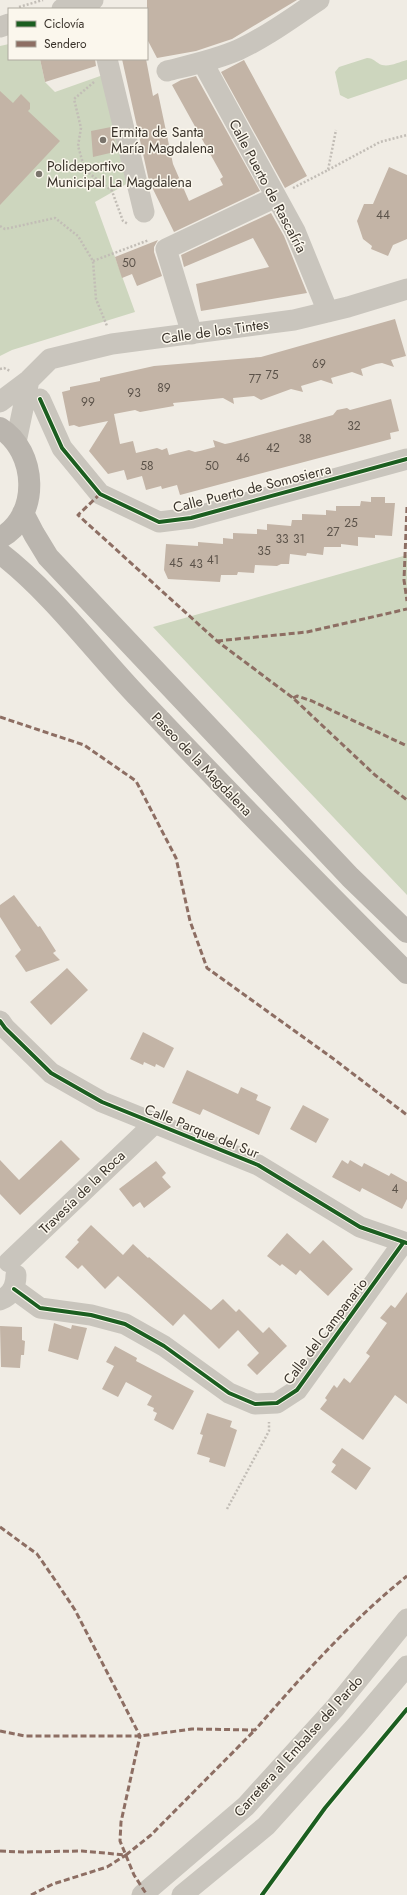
<svg xmlns="http://www.w3.org/2000/svg" width="407" height="1895" font-family="Jost,sans-serif">
  <rect width="100%" height="100%" fill="#f0ece4"/>
  <path fill="#cdd6be" d="M9,44V59H40L45,82L55,92L103,75L130,182L95,202L135,312L12,350L0,356V46Z
    M367,58C374,58 376,63 382,65C390,67 399,62 407,60V79L348,99L340,95L335,72L339,67Z
    M407,555V895L153,627Z"/>
  <path fill="#c3b4a6" d="M147,0H297L232,39L196,51L157,58L147,39Z
    M40,59H95L96,66L45,82Z
    M122,59H146L153,96L158,93L173,164L189,201L223,185L220,179L223,177L172,85L181,80L196,76L260,191L174,232L149,181Z
    M244,60L307,176L285,188L221,72Z
    M0,91L13,103L21,94L30,103V109L28,111L60,141L0,205Z
    M111,127L116,146L110,153L93,157L91,131Z
    M389,167L407,175V239L393,245L388,256L371,249L372,246L363,239L357,221L364,204H373Z
    M271,213L284,236L307,293L201,311L196,284L269,267L253,238L184,267L181,255Z
    M158,240L154,247V252L162,276L137,286L132,274L122,278L115,257Z
    M395,319L406,356L391,360L394,367L382,363L376,364L361,369L363,376L352,372L331,378L333,384L321,380L301,386L303,392L291,389L261,400L254,396L233,398L234,404L223,398L173,403L174,406L140,412L135,410L114,414L120,444L133,441L136,453L157,448L162,450L167,448L169,455L189,450L195,452L200,451L215,447L213,440L225,444L230,443L333,415L337,410L347,408L350,410L391,399L399,431L390,433L391,439L180,495L177,485L162,489L161,486L146,490L142,476L127,480L124,470L108,474L89,451L108,421L79,427L74,425L69,426L62,392L70,390V387L100,381V378L154,366L261,357Z
    M371,497H385V503H395L392,536L375,535V538L358,537V546L341,544V547H324L323,555L307,553L306,556L290,554L289,564H281L277,566L255,565L254,573L238,572L237,575H221L220,582L168,579L164,570L166,544L198,546V542L223,544V538L233,539V533L257,534V529L267,530V524L291,526L292,520H302V514L326,515V510L336,511V506H360L361,501L371,502Z
    M14,895L38,927L40,926L56,951L53,953L60,960L26,972L15,956L21,950L0,917V905Z
    M67,968L88,990L51,1025L30,1002Z
    M143,1032L174,1048L164,1068L156,1064L155,1067L144,1062L143,1065L130,1059Z
    M187,1070L238,1094L241,1087L258,1095L256,1100L271,1107L259,1135L203,1109L200,1115L172,1103Z
    M303,1105L329,1119L316,1143L290,1129Z
    M61,1140L80,1159L20,1215L0,1194V1160L19,1180Z
    M342,1160L348,1164L350,1160L362,1167L364,1163L389,1176L391,1173L407,1182V1199L402,1209L362,1188L360,1192L332,1177Z
    M156,1161L166,1173L162,1177L171,1187L144,1208L140,1202L133,1207L119,1189Z
    M91,1225L123,1255L133,1244L148,1258L149,1257L211,1310L223,1299L236,1312L239,1309L263,1333L269,1327L287,1346L257,1375L247,1365L259,1353L238,1330L219,1349L184,1314L173,1326L118,1276L105,1289L82,1265L78,1269L65,1257L79,1242L77,1240Z
    M287,1233L310,1254L323,1240L353,1269L328,1296L300,1270L296,1275L282,1264L280,1266L267,1256Z
    M407,1292V1404L395,1395L363,1440L320,1409L327,1400L325,1398L334,1385L337,1388L344,1378L350,1383L370,1356L366,1353L387,1323L380,1318L391,1305L395,1308Z
    M54,1323L71,1329L72,1325L87,1328L78,1360L48,1351Z
    M0,1326L22,1327V1340L25,1341L24,1355H21L20,1368L1,1367Z
    M115,1346L137,1358L136,1361L194,1391L173,1430L154,1420L157,1413L153,1411L154,1408L147,1405L152,1396L126,1382L118,1397L102,1389L114,1366L106,1362Z
    M207,1413L232,1421L230,1427L237,1430L225,1467L209,1462L210,1458L197,1454L203,1435L200,1434Z
    M342,1448L371,1468L356,1490L331,1472L336,1465L332,1462Z"/>
  <g fill="none" stroke-linecap="round" stroke-linejoin="round">
    <path stroke="#c2bdb6" stroke-width="2.5" stroke-dasharray="2 2" stroke-linecap="butt" d="M19,7L43,0
      M94,82L74,99L81,128L78,146L85,170L112,191L123,221L128,224
      M328,170L380,142L407,135
      M293,188L328,170L336,130
      M0,226L5,229L55,218L78,236L93,261L96,299L107,326
      M93,261L149,240
      M0,369L4,368L10,371
      M227,1509L269,1431V1422"/>
    <path stroke="#c9c5bd" stroke-width="21" d="M62,9L93,0
      M0,27L9,24
      M107,59L144,212
      M203,63L295,231L328,312
      M167,71C191,65 215,60 238,50C267,37 293,17 319,0
      M192,334L166,249L276,197
      M40,399L62,448L100,494L159,522L191,518L407,459
      M0,402L29,380L50,359L112,344L294,320L348,307L407,289
      M16,442L29,380
      M0,1021L5,1028L51,1073L102,1102L258,1165L360,1227L407,1243
      M9,1262L155,1123
      M14,1289L40,1308L91,1315L125,1324L164,1346L229,1393L255,1404L277,1403L297,1390L403,1243
      M0,1300C11,1296 16,1287 16,1275
      M142,1895L246,1806L335,1708L407,1619
      M182,1895L266,1826L356,1726L407,1666"/>
    <path stroke="#bab5ae" stroke-width="22" d="M0,428C37,451 41,516 0,538
      M23,513L34,534L48,557L350,877L407,932
      M0,553C53,594 94,651 140,699C228,792 317,883 407,973"/>
    <path stroke="#8d6e63" stroke-width="3" stroke-dasharray="6 3" stroke-linecap="butt" d="M100,494L78,515L217,641L293,698L375,775L407,800
      M407,507L404,580L407,601
      M217,641L307,632L407,609
      M293,698L297,696L312,701L407,746
      M0,717L84,745L136,781L176,858L190,921L207,968L335,1060L407,1115
      M0,1527L37,1554L53,1577L75,1610L140,1736L121,1822L120,1841L134,1875L147,1895
      M0,1731L25,1736H140L192,1729L255,1730C302,1676 351,1621 407,1576
      M0,1851L23,1852L82,1851L126,1855L151,1835L255,1730
      M31,1895L53,1884L107,1867L126,1855"/>
    <defs>
      <path id="cycleway" d="M40,399L62,448L100,494L159,522L191,518L407,459
        M0,1021L5,1028L51,1073L102,1102L258,1165L360,1227L407,1243
        M14,1289L40,1308L91,1315L125,1324L164,1346L229,1393L255,1404L277,1403L297,1390L403,1243
        M262,1895L325,1808L407,1709"/>
    </defs>
    <use href="#cycleway" stroke="#fbf7ed" stroke-width="6"/>
    <use href="#cycleway" stroke="#1b5e20" stroke-width="4"/>
  </g>
  <g fill="#7a746c" stroke="#fbf7ed" stroke-width="1.5">
    <circle cx="103" cy="140" r="4"/>
    <circle cx="39" cy="174" r="4"/>
  </g>
  <g text-anchor="middle" dominant-baseline="central" stroke-width="3" stroke-linejoin="round" paint-order="stroke">
    <g font-size="12" fill="#5c534a">
      <text x="383" y="215">44</text>
      <text x="129" y="263">50</text>
      <text x="319" y="364">69</text>
      <text x="272" y="375">75</text>
      <text x="255" y="379">77</text>
      <text x="164" y="388">89</text>
      <text x="134" y="393">93</text>
      <text x="88" y="402">99</text>
      <text x="354" y="426">32</text>
      <text x="305" y="439">38</text>
      <text x="273" y="448">42</text>
      <text x="243" y="458">46</text>
      <text x="147" y="466">58</text>
      <text x="212" y="466">50</text>
      <text x="351" y="523">25</text>
      <text x="333" y="532">27</text>
      <text x="282" y="539">33</text>
      <text x="299" y="539">31</text>
      <text x="264" y="551">35</text>
      <text x="213" y="560">41</text>
      <text x="176" y="563">45</text>
      <text x="196" y="564">43</text>
      <text x="395" y="1189">4</text>
    </g>
    <g font-size="14" fill="#3a332b" stroke="#fbf7ed" text-anchor="start">
      <text x="111" y="132">Ermita de Santa<tspan x="111" dy="16">María Magdalena</tspan></text>
      <text x="47" y="166">Polideportivo<tspan x="47" dy="16">Municipal La Magdalena</tspan></text>
    </g>
    <g font-size="14" fill="#3a332b" stroke="#fbf7ed">
      <text transform="translate(268 186) rotate(62)">Calle Puerto de Rascafría</text>
      <text transform="translate(215 331) rotate(-8)">Calle de los Tintes</text>
      <text transform="translate(252 488) rotate(-14)">Calle Puerto de Somosierra</text>
      <text transform="translate(202 764) rotate(46)">Paseo de la Magdalena</text>
      <text transform="translate(202 1131) rotate(22)">Calle Parque del Sur</text>
      <text transform="translate(82 1192) rotate(-44)">Travesía de la Roca</text>
      <text transform="translate(325 1331) rotate(-53)">Calle del Campanario</text>
      <text transform="translate(298 1746) rotate(-48)">Carretera al Embalse del Pardo</text>
    </g>
  </g>
  <rect x="8" y="8" width="140" height="52" fill="#fbf7ed" stroke="#aea99f"/>
  <rect x="16" y="21" width="20" height="6" fill="#1b5e20" stroke="#aea99f"/>
  <text x="44" y="28" font-size="12" fill="#3a332b">Ciclovía</text>
  <rect x="16" y="41" width="20" height="6" fill="#8d6e63" stroke="#aea99f"/>
  <text x="44" y="48" font-size="12" fill="#3a332b">Sendero</text>
</svg>
